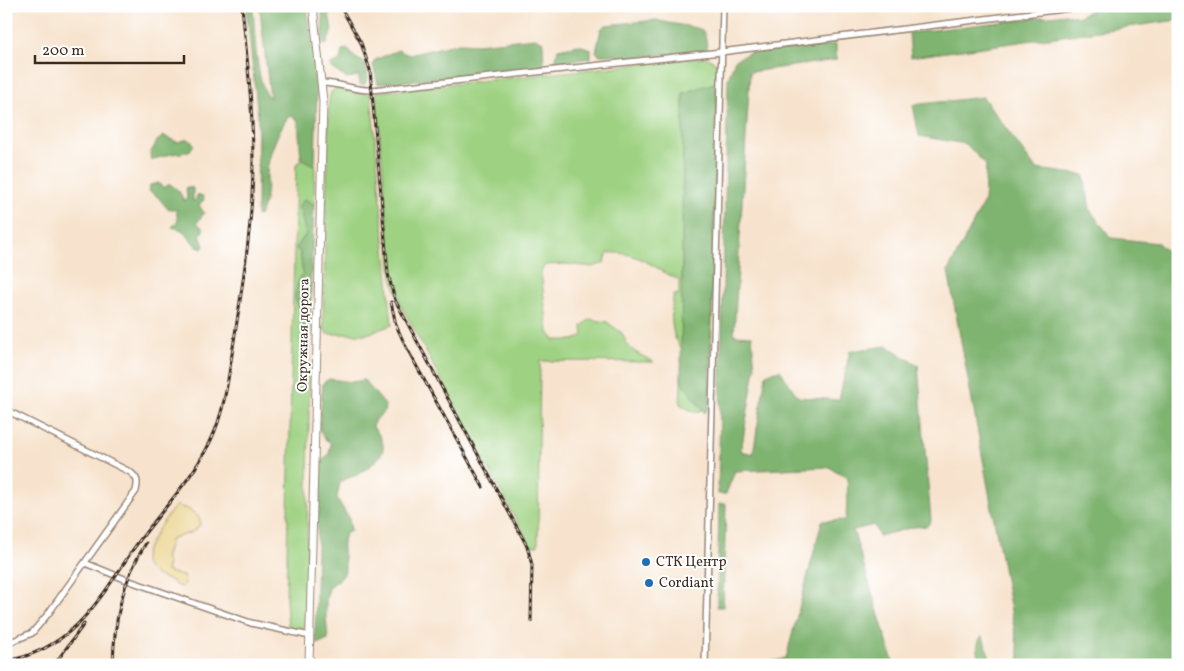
<svg xmlns="http://www.w3.org/2000/svg" width="1184" height="671" font-family="Vollkorn,serif">
  <rect width="100%" height="100%" fill="#fff"/>
  <filter id="ink" filterUnits="userSpaceOnUse"><feTurbulence type="fractalNoise" baseFrequency=".02" numOctaves="2"/><feDisplacementMap in="SourceGraphic" scale="10" xChannelSelector="R" yChannelSelector="G"/><feConvolveMatrix kernelMatrix="1 2 1 2 8 2 1 2 1" color-interpolation-filters="sRGB"/></filter>
  <filter id="wash" filterUnits="userSpaceOnUse"><feTurbulence type="fractalNoise" baseFrequency=".0096" numOctaves="4" result="noise"/><feDisplacementMap in="SourceGraphic" scale="20" xChannelSelector="R" yChannelSelector="G"/><feGaussianBlur stdDeviation="1.12" result="paint"/><feColorMatrix in="noise" values="0 0 0 0 0 0 0 0 0 0 0 0 0 0 0 0 0 1.4 0 .05"/><feComposite in="paint" operator="in"/></filter>
  <g filter="url(#wash)">
    <rect width="100%" height="100%" fill="#f7e3cd"/>
    <path fill="#9ed181" stroke="#6c7e50" d="M706,57L716,63L719,77L710,401L700,412H693L680,404L683,350C670,339 670,310 674,295L679,294V280C653,268 639,251 608,253L604,263L593,267L566,264L545,265L541,272L548,332L554,340H574L583,336L582,326L590,319L607,322L622,333L627,344L635,352L654,362L540,361L538,546H530L412,326L401,305L392,278L376,92Z
      M335,88L350,93L371,94L392,325L367,334H327L323,327L329,101L331,92Z
      M303,160L311,162L315,166L314,208L312,203L302,214L306,234L296,248L300,253L303,274L298,280L296,301L303,316L302,322L308,356L311,282L306,622L304,627L296,630L288,628L286,601L296,164Z"/>
    <path fill="#7eb36f" stroke="#5c6e46" fill-rule="evenodd" d="M246,6H307L317,85L315,166L301,158L298,121L293,116L288,117C278,131 268,156 267,173C267,189 267,199 260,215L257,216L258,116ZM255,6L260,10L270,98C255,84 255,31 253,8Z
      M322,6L335,8L329,14L332,30L326,46L323,43Z
      M1113,6H1178V20L911,57L909,33L1066,14L1078,17L1092,9Z
      M657,20C667,24 697,26 703,31C706,34 707,46 707,50L620,59L617,55H600L596,52L601,29L606,25Z
      M535,38L543,42L544,67L378,84L373,65L375,60L398,50L409,55L459,43L478,44Z
      M836,44V60L750,72L734,335L752,336L755,368L741,451L753,454L766,374L780,370L798,397L839,400L850,351L887,346L918,365L931,521L927,526L914,527L879,536L874,525L853,530L894,665H759L786,658L822,521L846,520L848,478L829,467L735,471L726,494H718L728,79L735,60L749,53Z
      M579,45L591,49V58L555,63L558,49Z
      M348,49L354,57L365,63L368,78L364,85L359,84V76L346,78L331,68L330,65L340,61L342,50Z
      M717,82L709,407L705,413L681,381L683,93Z
      M983,97L1036,169L1084,175L1090,210L1111,238L1158,243L1177,261L1178,665H1021L948,271L984,202L986,165L966,144L919,136L913,105Z
      M164,136L177,142L189,139L194,144L189,152L171,154L151,160L150,154L157,141Z
      M159,183L163,188L170,184L179,191L184,201L187,199L186,187L193,188V201L196,200L197,195L203,196L204,200L199,205L204,213L197,223L204,229L200,235L204,246L202,249L197,247L182,230L172,227L178,221L176,210L167,208L158,197L149,191L150,185Z
      M305,199L312,203L314,208L307,361L305,360L302,338L303,316L295,297L298,280L303,274L300,253L296,248L306,234L299,207L301,202Z
      M329,379L352,382L364,380L385,405L384,412L374,421L373,427C393,450 381,458 359,474C353,477 346,478 340,482L337,498L349,519L351,531L345,534C340,548 345,554 345,568C346,579 333,581 329,589C323,604 327,624 328,639L317,644L315,636L319,464L329,454L331,443L325,439L319,430L323,383Z
      M719,504H726L723,607H717Z
      M981,637H983L992,665H982C978,656 975,645 981,637Z"/>
    <path fill="#eeda9e" stroke="#94825e" d="M176,506C187,507 211,519 195,530C188,535 179,535 171,539L165,559L168,563L166,571L185,577L184,585L181,587L175,585L173,581C163,579 145,572 144,559C144,548 168,514 176,506Z"/>
  </g>
  <g filter="url(#ink)">
    <g fill="none" stroke-linecap="round" stroke-linejoin="round">
      <defs>
        <path id="minor" d="M322,83C340,83 355,91 372,90L721,52L1087,6
          M6,410L130,472C138,478 138,482 136,491L48,614L32,633L6,644
          M85,563L127,580L251,623L310,636
          M705,665L723,6"/>
        <path id="major" d="M309,665L323,101L313,6"/>
      </defs>
      <use href="#minor" stroke="#998676" stroke-width="8"/>
      <use href="#major" stroke="#998676" stroke-width="9"/>
      <use href="#minor" stroke="#fff" stroke-width="5"/>
      <use href="#major" stroke="#fff" stroke-width="7"/>
      <defs>
        <path id="rail" d="M340,6L361,43L370,70L388,274L395,300L527,546L532,565L531,621
          M391,302L396,325L405,345L483,487
          M6,661C70,650 97,604 130,554C156,515 191,483 211,440C225,411 229,373 234,341C243,281 253,222 253,161C253,109 247,58 242,6
          M54,665L84,624
          M113,665C114,621 122,581 146,543"/>
      </defs>
      <use href="#rail" stroke="#3b2a1e" stroke-width="3"/>
      <use href="#rail" stroke="#fff" stroke-width="1" stroke-dasharray="4" stroke-linecap="butt"/>
    </g>
  </g>
  <g fill="#1f6fb2" stroke="#fff" stroke-width="2">
    <circle cx="646" cy="562" r="5"/>
    <circle cx="649" cy="583" r="5"/>
  </g>
  <g text-anchor="middle" dominant-baseline="central" stroke-width="4" stroke-linejoin="round" paint-order="stroke">
    <g font-size="14" fill="#3b2a1e" stroke="#fff">
      <text transform="translate(304 335) rotate(-89)">Окружная дорога</text>
    </g>
    <g font-size="14" fill="#3b2a1e" stroke="#fff" text-anchor="start">
      <text x="656" y="562">СТК Центр</text>
      <text x="659" y="583">Cordiant</text>
    </g>
  </g>
  <rect width="1184" height="671" fill="none" stroke="#fff" stroke-width="25"/>
  <path d="M35 55v8h149v-8" fill="none" stroke="#3b2a1e" stroke-width="2.5"/>
  <text x="42" y="55" font-size="15" fill="#3b2a1e" stroke="#ffffff" stroke-width="4" paint-order="stroke">200 m</text>
</svg>
